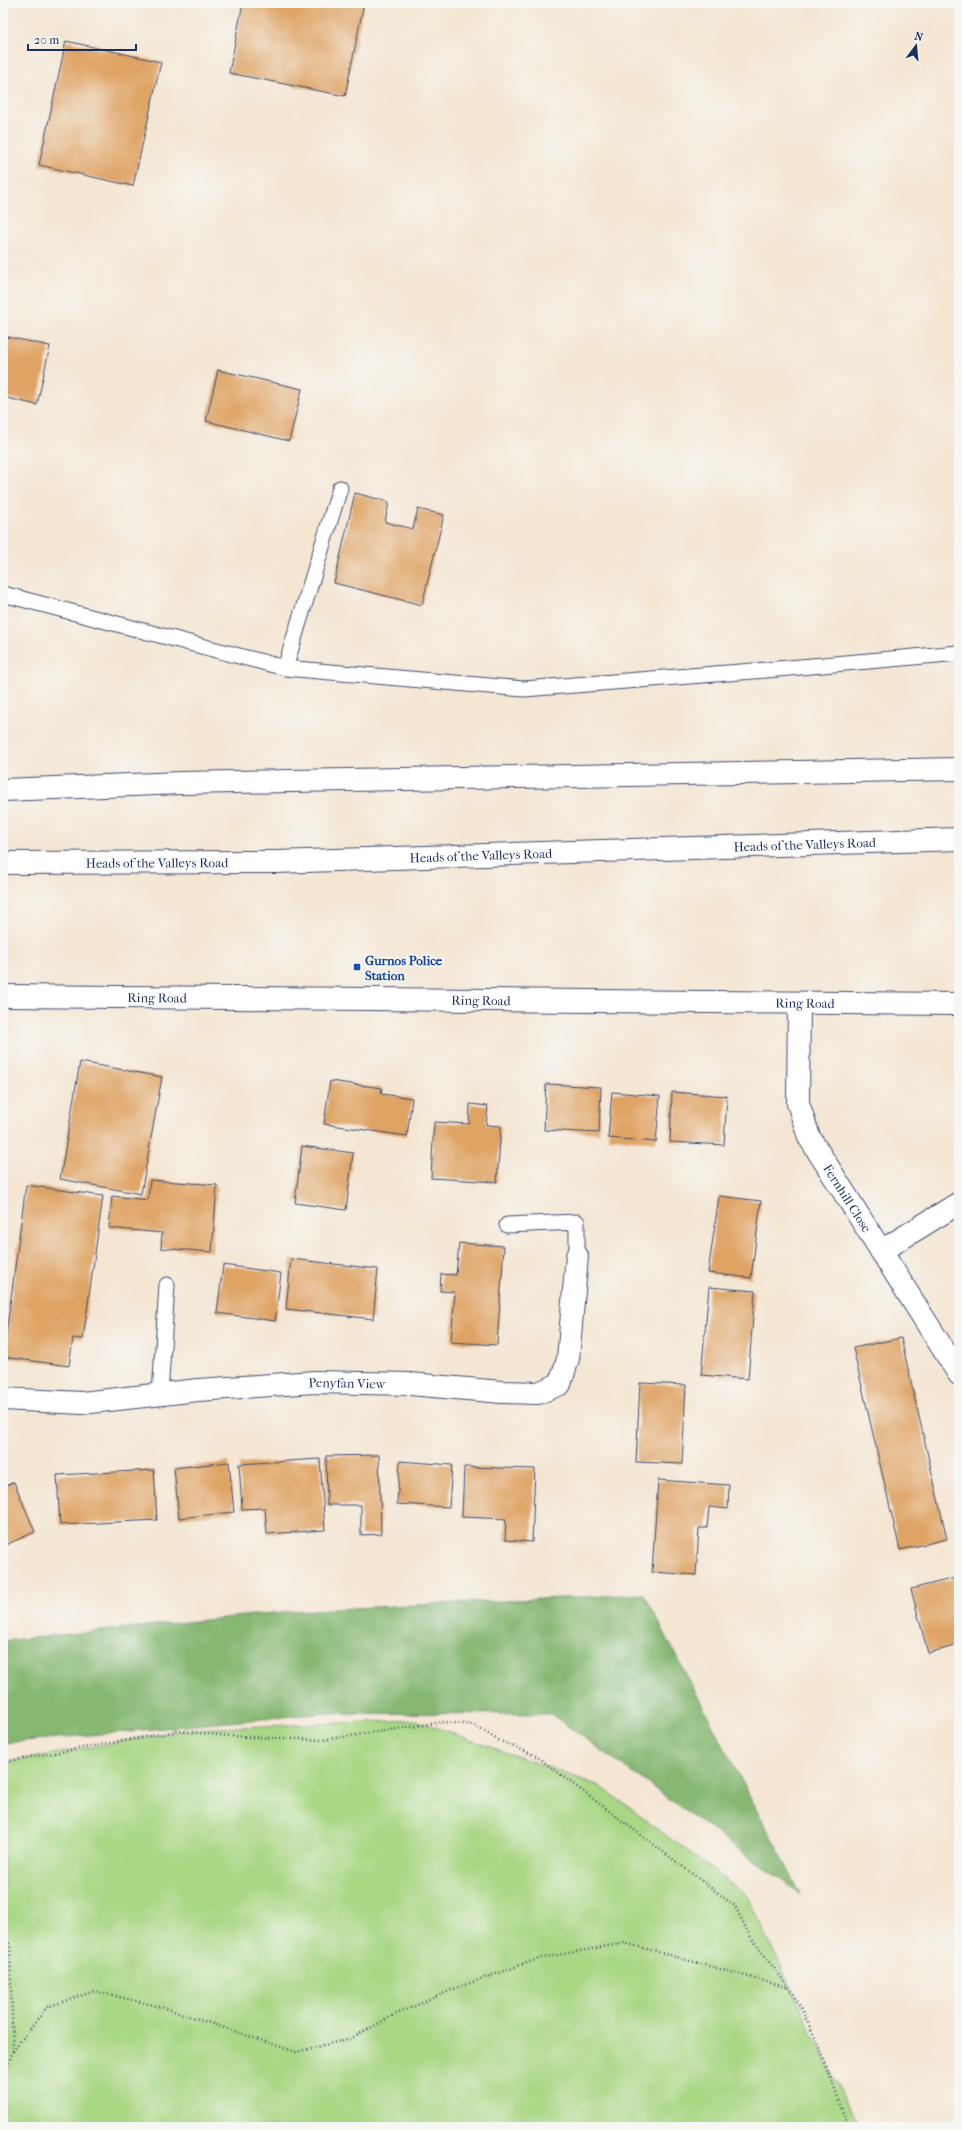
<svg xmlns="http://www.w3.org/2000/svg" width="962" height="2130" font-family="'IM FELL French Canon',serif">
  <rect width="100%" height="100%" fill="#f6f6f2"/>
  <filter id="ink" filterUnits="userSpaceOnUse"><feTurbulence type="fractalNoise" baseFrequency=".025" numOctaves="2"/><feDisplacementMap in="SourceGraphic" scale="8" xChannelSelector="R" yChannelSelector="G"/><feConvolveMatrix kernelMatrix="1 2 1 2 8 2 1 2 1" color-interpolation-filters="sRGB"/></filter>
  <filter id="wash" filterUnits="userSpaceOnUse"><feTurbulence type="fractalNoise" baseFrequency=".012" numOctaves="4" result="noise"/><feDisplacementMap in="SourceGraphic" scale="16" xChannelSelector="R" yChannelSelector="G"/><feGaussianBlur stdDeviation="0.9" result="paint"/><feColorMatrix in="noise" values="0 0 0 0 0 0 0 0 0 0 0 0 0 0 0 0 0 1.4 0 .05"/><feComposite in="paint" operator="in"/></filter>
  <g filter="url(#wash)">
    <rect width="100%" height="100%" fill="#f4e6d3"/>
    <path fill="#a9d784" stroke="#628371" d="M415,1720L600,1786L747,1896L845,2100L860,2127H3V1763L191,1729Z"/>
    <path fill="#86b872" stroke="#507468" d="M644,1594L801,1894L551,1714L325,1713L3,1743V1641L292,1611Z"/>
    <g id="blocks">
      <path fill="#dfa363" d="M243,3H364L345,96L229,73Z
        M66,41L161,62L133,186L39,165Z
        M3,336L50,346L37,405L3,397Z
        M218,370L302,389L289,441L206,421Z
        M355,493L389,502L385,522L413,529L418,509L444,515L422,605L334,583Z
        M80,1062L162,1077L141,1194L60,1179Z
        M330,1081L382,1088L381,1094L412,1098L407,1136L324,1124Z
        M546,1084L601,1087L599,1133L544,1130Z
        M612,1092L660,1096L656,1142L608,1138Z
        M672,1092L727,1096L724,1145L670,1142Z
        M470,1104L488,1106L486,1125L501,1126L497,1182L431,1178L434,1122L469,1124Z
        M302,1146L353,1153L346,1210L295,1203Z
        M150,1180L217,1185L212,1252L161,1248L162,1233L109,1228L112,1196L148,1200Z
        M26,1185L103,1196L83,1339L73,1338L69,1366L3,1357Z
        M719,1196L761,1201L751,1278L708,1273Z
        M459,1243L504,1246L497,1345L451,1342L455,1292L440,1291L441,1274L456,1275Z
        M291,1259L378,1269L373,1319L286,1309Z
        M223,1265L281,1273L275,1321L217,1313Z
        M709,1287L755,1291L748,1379L701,1375Z
        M901,1338L947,1539L900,1550L853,1348Z
        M640,1383L686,1385L682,1464L636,1462Z
        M379,1455L381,1534L361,1535V1505H327L326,1456Z
        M320,1459L325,1530L267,1534L265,1508L242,1509L239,1464Z
        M400,1461L452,1465L449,1507L397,1504Z
        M229,1462L234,1512L179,1518L174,1468Z
        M464,1467L535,1469L532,1542L505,1540L506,1519L462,1517Z
        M154,1470L157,1520L60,1525L57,1475Z
        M658,1480L729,1485L728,1509L709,1507L707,1528H699L696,1575L652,1572Z
        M14,1482L35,1532L3,1546V1487Z
        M959,1577V1645L928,1653L911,1589Z"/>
    </g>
  </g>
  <g filter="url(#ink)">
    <use href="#blocks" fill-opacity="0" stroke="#3c4a70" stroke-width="1"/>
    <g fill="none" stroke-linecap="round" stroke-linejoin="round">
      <defs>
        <path id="service" d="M3,594L285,668L340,488
          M285,668L524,689L766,670L959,653
          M507,1225L577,1222V1256
          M160,1394L167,1285"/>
        <g id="minor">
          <path id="s1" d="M799,1003L798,1103L809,1137L959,1374"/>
          <path d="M881,1251L959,1203"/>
          <path id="s2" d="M3,1399L82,1403L198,1390L315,1382L410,1384L502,1392L538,1393L560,1384L568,1359L577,1256"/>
        </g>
        <g id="tertiary">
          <path id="s3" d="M3,996L959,1004"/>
        </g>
        <g id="trunk">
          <path d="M3,790L181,783L959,769"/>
          <path id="s4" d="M3,863L276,862L959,839"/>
        </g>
      </defs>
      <use href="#service" stroke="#3c4a70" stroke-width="17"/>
      <use href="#minor" stroke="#3c4a70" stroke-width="24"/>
      <use href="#tertiary" stroke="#3c4a70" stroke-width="24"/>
      <use href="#trunk" stroke="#3c4a70" stroke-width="24"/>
      <path stroke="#3c4a70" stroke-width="2.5" stroke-dasharray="1 3" stroke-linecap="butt" d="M3,1762L178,1731L231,1736L322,1740L444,1722L474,1725L496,1739L536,1756L735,1906L750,1936L795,1996L820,2048L848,2127
        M3,1928L10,1946L13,2051L47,2007L95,1991L165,2008L296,2052L352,2038L392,2016L456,1988L541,1958L625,1943L789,1988
        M3,2078L13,2051"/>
      <use href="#service" stroke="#fff" stroke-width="15"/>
      <use href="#minor" stroke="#fff" stroke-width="22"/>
      <use href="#tertiary" stroke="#fff" stroke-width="22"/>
      <use href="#trunk" stroke="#fff" stroke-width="22"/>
    </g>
  </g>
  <rect fill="#1a4fb4" stroke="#f6f6f2" stroke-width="1.5" x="353" y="963" width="8" height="8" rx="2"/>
  <g text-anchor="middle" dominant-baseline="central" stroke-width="4" stroke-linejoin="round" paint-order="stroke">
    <g font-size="13" fill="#1b2f5e" stroke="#f6f6f2">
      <text stroke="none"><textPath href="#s4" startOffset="802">Heads of the Valleys Road</textPath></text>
      <text stroke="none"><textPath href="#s4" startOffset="478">Heads of the Valleys Road</textPath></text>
      <text stroke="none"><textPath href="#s4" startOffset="154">Heads of the Valleys Road</textPath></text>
      <text stroke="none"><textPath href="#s3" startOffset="154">Ring Road</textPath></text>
      <text stroke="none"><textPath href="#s3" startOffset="478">Ring Road</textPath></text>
      <text stroke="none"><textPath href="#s3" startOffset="802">Ring Road</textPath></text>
      <text stroke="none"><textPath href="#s1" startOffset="208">Fernhill Close</textPath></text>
      <text stroke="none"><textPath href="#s2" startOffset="345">Penyfan View</textPath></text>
    </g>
    <g font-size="13" font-weight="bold" fill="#164399" stroke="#f6f6f2" text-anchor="start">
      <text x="365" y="960">Gurnos Police<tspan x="365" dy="15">Station</tspan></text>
    </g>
  </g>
  <rect width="962" height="2130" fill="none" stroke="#f6f6f2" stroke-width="16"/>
  <g transform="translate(916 46) rotate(16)" stroke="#f6f6f2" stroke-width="3" paint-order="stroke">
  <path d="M0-3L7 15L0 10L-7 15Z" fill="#1b2f5e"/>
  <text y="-6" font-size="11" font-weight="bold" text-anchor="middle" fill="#1b2f5e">N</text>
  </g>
  <path d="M28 44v6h108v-6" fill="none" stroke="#1b2f5e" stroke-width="2"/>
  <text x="34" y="44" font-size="12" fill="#1b2f5e" stroke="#f6f6f2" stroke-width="3" paint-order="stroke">20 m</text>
</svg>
